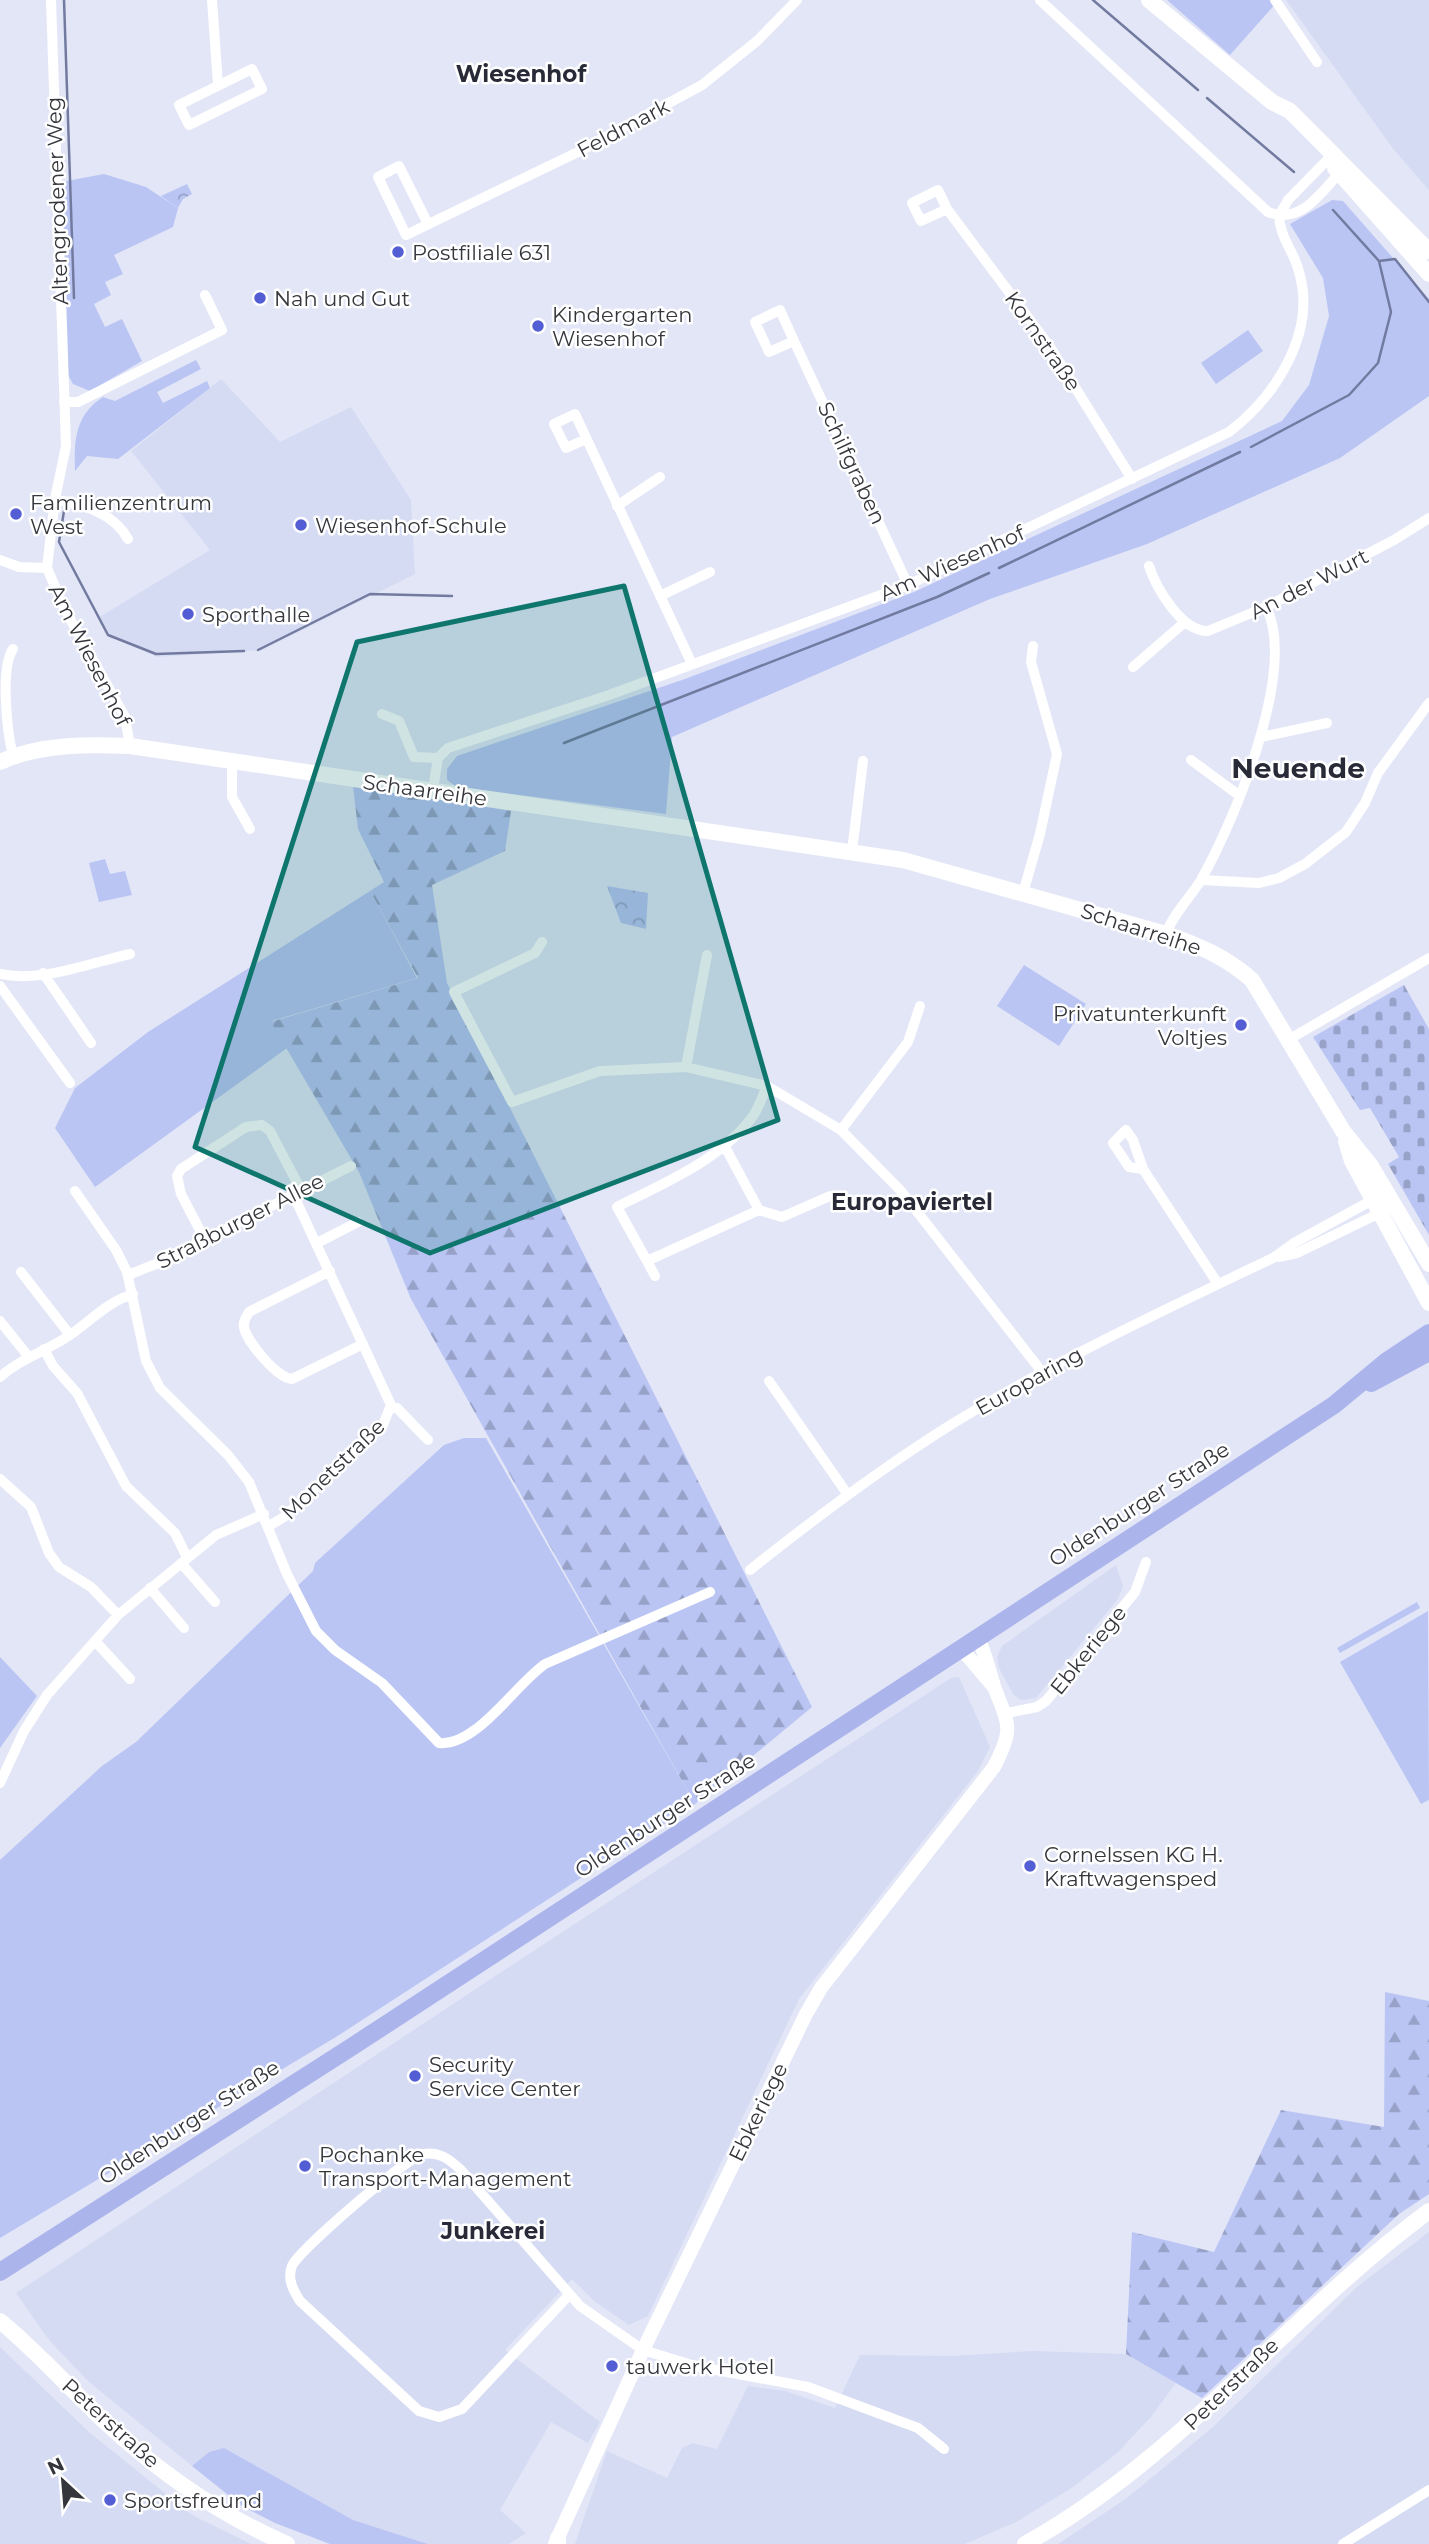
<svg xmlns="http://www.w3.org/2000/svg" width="1429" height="2544" font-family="Montserrat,sans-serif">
  <defs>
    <pattern id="forest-firs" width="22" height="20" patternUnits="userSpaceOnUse" patternTransform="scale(1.75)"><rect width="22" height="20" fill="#bac5f4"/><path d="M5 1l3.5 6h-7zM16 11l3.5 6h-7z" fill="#98a1c7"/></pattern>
    <pattern id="cemetery-stones" width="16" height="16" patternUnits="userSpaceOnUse" patternTransform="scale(1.75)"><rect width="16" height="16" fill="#bac5f4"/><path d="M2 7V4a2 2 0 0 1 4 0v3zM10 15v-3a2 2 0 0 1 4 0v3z" fill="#98a1c7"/></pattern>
    <pattern id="park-crowns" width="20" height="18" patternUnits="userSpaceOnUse" patternTransform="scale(1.75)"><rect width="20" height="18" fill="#bac5f4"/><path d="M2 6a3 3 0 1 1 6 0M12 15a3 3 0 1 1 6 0" fill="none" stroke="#98a1c7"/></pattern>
  </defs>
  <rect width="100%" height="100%" fill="#e2e6f7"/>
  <path fill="#d5dbf3" d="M1286,0H1429V190L1394,150Z
    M221,379L280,442L351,407L411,500L415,574L262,650L157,657L107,635L98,618L210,550L131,451Z
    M1116,1565L1123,1586L1118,1599L1036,1698L1021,1700L1013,1694L999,1668L997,1657L1002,1646Z
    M959,1677L990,1747L978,1771L799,1999L648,2316L629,2325L594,2301L572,2279L505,2350L600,2422L588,2443L551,2422L500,2510L526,2533L509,2544H428L353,2520L224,2448L209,2452L192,2466L88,2381L49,2340L16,2293L512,1965L951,1678Z
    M1429,2232V2544H1058L1127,2498L1213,2427L1358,2286Z
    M0,2347L90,2433L192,2515L251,2544H0Z
    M1033,2351L1126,2354L1176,2383L1150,2418L1117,2453L1073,2487L1016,2522L965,2544H575L607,2451L667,2478L682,2448L693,2443L717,2449L748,2386L785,2391L835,2408L860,2355L954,2356Z"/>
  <path fill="#bac5f4" d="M1167,0H1279L1230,55Z
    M104,174L146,187L178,208L173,227L114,255L123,274L105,282L111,295L94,304L105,327L122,319L142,361L90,391L73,384L62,364L56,183Z
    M1332,200L1343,201L1429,299V396L1340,458L1147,544L990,599L672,737L666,814L457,787L447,780V769L457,756L685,679L914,592L1282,421L1309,385L1329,316L1323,278L1290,224Z
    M1248,330L1263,351L1216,384L1201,363Z
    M196,360L201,369L157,392L163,403L207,381L210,388L118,459L87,456L75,471C74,440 75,415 103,397L115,401Z
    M105,859L110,874L125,871L132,895L99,902L89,863Z
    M370,891L417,978L272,1021L287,1048L95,1187L55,1128L75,1088L148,1032Z
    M1024,965L1086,1004L1059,1046L997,1006Z
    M464,1438H486L695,1804L336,2037L0,2238V1860L102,1766L136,1742L313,1571L315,1563L444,1445Z
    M1417,1602L1420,1608L1340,1653L1337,1648Z
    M1428,1611L1429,1800L1421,1804L1340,1662Z
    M0,1657L37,1696L0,1748Z
    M224,2448L353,2520L428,2544H330L275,2523L242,2506L192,2466L209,2452Z"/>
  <path fill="url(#forest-firs)" d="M353,786L511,811L505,851L432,885L447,983L812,1707L695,1804L411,1299L359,1172L271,1022L418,978L370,891L384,882L358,829Z
    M1385,1992L1429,2001V2194L1399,2214L1202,2398L1126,2354L1132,2232L1214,2252L1281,2110L1384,2127Z"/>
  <path fill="url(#cemetery-stones)" d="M1404,985L1429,1029V1235L1388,1164L1399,1157L1370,1108L1360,1110L1313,1037Z"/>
  <path fill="url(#park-crowns)" d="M187,184L192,194L183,199L178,208L161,196Z
    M607,886L648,893L646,929L621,923Z"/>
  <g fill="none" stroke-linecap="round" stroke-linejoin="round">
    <path stroke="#727b9f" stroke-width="2.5" d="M64,0L74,298
      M1093,0L1198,90
      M1207,98L1294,172
      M1379,261L1395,259L1429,302
      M1251,447L1349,395L1378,363L1391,312L1379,261L1333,210
      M64,511L59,542L108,635L156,654L244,651
      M999,568L1240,452
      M258,650L370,594L452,596
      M564,743L937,597L989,573"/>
    <path stroke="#fff" stroke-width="10" d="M51,0L66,446L55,499L47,568L65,610L125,717L130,746
      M212,0L218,85
      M1040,0L1268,212C1302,225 1321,192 1343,169
      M1275,0L1317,62
      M252,69L262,89L189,125L179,105Z
      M947,209L921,221L912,203L938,190L947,209L1050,347L1132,479
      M428,224L399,166L378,177L406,235L578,152L702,85L757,41L797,0
      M794,341L780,310L755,322L769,352L794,341L908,585
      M64,402H78L222,330L205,295
      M586,439L566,448L554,424L575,414L692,664
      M55,499C83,505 113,512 128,539
      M617,506L660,477
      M0,560L19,567L47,568
      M1149,566C1156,588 1182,632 1208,631L1266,607L1394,540L1429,518
      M660,596L710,572
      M1133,667L1185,622
      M382,714L399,721L414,757L438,758
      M1261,737L1327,723
      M13,756C7,732 0,668 13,649
      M1191,760L1240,796
      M232,762V797L250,829
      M433,789L438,758L448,748L609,695L908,585L1229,432C1275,397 1317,333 1299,272C1294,251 1280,238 1279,216L1288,200L1334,153
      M852,851L863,761
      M1201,880L1259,883L1279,878L1305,864L1346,832L1365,803L1378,773L1429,703
      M1023,893L1040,834L1057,754L1031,662L1033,646
      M1166,934C1173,914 1190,898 1201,880C1234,822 1298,669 1266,607
      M542,942L535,953L454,992L512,1102L600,1071L686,1067L767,1086L841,1130L901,1191L1042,1372
      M43,973L91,1043
      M0,974C40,983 90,963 130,954
      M0,986L70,1083
      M1288,1040L1429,958
      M686,1067L707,955
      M841,1130L908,1042L920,1006
      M724,1145L759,1210L647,1261L617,1207C662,1184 718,1161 750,1120C758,1111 762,1097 767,1086
      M1143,1169L1129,1167L1113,1143L1126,1130L1133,1140L1143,1169L1218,1284
      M75,1191L116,1250L127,1272L146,1361L160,1388L228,1455L249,1482L287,1574L316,1631L335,1650L382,1683L439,1743C476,1747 515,1685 545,1664L710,1592
      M759,1210L782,1217L830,1196
      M204,1238L181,1194L177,1176L181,1169L246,1127L262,1125L270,1131L301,1190
      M317,1243L358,1222
      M1279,1257L1297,1253L1386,1210
      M647,1261L655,1276
      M330,1271L249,1312C246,1317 243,1321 244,1327C246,1341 278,1379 292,1379L363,1344
      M21,1272L70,1335
      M128,1275L156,1264L351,1166
      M0,1321L28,1356
      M44,1349L53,1366L77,1393L126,1486L175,1533L187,1557
      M0,1377C21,1358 47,1351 70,1335C92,1320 107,1302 133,1294
      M769,1381L848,1495
      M390,1407L397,1408L428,1440
      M0,1479L31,1507L49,1553L59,1567L91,1587L118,1615
      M269,1526L284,1517L383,1425L391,1405L293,1194
      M181,1563L215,1602
      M750,1570C815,1518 882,1468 952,1424C1055,1361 1164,1310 1273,1258L1294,1243L1378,1197
      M150,1588L184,1628
      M95,1641L130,1679
      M1007,1713L1037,1707L1046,1701L1135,1592L1146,1562
      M0,1783L24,1731L47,1695L118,1615L216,1535L264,1514
      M569,2295L462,2409L439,2417L419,2411L300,2301C293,2290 287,2279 292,2266C299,2250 407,2157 423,2154C440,2151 450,2160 461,2170L580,2306L643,2350L695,2366L808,2387L918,2428L944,2449
      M1343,2544L1429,2490"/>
    <path stroke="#fff" stroke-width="14" d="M960,1647L993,1686
      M555,2544L643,2350L806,2014L821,1988L994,1767C1014,1728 1009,1726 995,1689C989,1671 986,1654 977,1636"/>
    <path stroke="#fff" stroke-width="16" d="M1149,0L1272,102L1290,111L1429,251
      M1335,168L1429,274
      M0,762C39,744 88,744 130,746L903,860L1166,934C1198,945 1226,957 1252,980L1343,1131L1371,1166L1429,1264
      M1346,1141L1352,1161L1429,1303
      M0,2321C38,2352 70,2389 105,2422C159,2472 220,2515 287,2544
      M558,2544V2538
      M1025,2544C1179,2459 1288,2315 1429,2211"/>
    <path stroke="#acb4ec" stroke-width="18" d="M1371,1383L1429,1352
      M0,2272L353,2046L1334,1405L1387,1361L1429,1333"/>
  </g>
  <path fill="#0f766e" fill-opacity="0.2" stroke="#0f766e" stroke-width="5" stroke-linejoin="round" d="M624,586L778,1120L430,1253L195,1147L357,642Z"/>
  <g fill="#535dd4" stroke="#fff" stroke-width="2.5">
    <circle cx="398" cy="252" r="7"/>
    <circle cx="260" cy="298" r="7"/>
    <circle cx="538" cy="326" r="7"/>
    <circle cx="16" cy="514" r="7"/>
    <circle cx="301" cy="525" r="7"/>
    <circle cx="188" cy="614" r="7"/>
    <circle cx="1241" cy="1025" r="7"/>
    <circle cx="1030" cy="1866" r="7"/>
    <circle cx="415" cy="2076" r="7"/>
    <circle cx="305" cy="2166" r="7"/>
    <circle cx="612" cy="2366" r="7"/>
    <circle cx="110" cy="2500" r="7"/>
  </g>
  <g text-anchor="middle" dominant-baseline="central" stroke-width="5" stroke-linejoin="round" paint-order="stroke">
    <g font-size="21" fill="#34363c" stroke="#fff">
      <text transform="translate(623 128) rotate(-28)">Feldmark</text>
      <text transform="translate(57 201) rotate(-92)">Altengrodener Weg</text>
      <text transform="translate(1043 341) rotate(55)">Kornstraße</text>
      <text transform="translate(852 463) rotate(65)">Schilfgraben</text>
      <text transform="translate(952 563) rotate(-24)">Am Wiesenhof</text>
      <text transform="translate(1309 584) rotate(-27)">An der Wurt</text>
      <text transform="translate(90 655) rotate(63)">Am Wiesenhof</text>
      <text transform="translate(425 790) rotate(8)">Schaarreihe</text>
      <text transform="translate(1141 929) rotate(18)">Schaarreihe</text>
      <text transform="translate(240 1221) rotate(-27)">Straßburger Allee</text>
      <text transform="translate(1029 1381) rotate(-29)">Europaring</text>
      <text transform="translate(333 1469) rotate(-44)">Monetstraße</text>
      <text transform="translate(1139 1504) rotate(-33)">Oldenburger Straße</text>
      <text transform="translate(1088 1650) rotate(-51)">Ebkeriege</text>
      <text transform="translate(665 1815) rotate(-33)">Oldenburger Straße</text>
      <text transform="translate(758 2112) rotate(-64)">Ebkeriege</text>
      <text transform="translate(189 2122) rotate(-33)">Oldenburger Straße</text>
      <text transform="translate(1231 2384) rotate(-44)">Peterstraße</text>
      <text transform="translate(111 2423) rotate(42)">Peterstraße</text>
    </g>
    <g font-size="21" fill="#34363c" stroke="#fff" text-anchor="start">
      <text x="412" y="252">Postfiliale 631</text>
      <text x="274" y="298">Nah und Gut</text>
      <text x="552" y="314">Kindergarten<tspan x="552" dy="24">Wiesenhof</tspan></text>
      <text x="30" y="502">Familienzentrum<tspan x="30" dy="24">West</tspan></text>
      <text x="315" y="525">Wiesenhof-Schule</text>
      <text x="202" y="614">Sporthalle</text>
      <text x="1227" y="1013" text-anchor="end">Privatunterkunft<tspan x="1227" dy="24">Voltjes</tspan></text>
      <text x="1044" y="1854">Cornelssen KG H.<tspan x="1044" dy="24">Kraftwagensped</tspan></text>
      <text x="429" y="2064">Security<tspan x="429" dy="24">Service Center</tspan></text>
      <text x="319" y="2154">Pochanke<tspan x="319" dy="24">Transport-Management</tspan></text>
      <text x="626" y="2366">tauwerk Hotel</text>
      <text x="124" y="2500">Sportsfreund</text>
    </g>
    <g font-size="23" font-weight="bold" fill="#282b37" stroke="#fff">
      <text x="521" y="74">Wiesenhof</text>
      <text x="912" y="1202">Europaviertel</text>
      <text x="493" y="2231">Junkerei</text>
    </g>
    <g font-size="28" font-weight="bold" fill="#282b37" stroke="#fff">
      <text x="1298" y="768">Neuende</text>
    </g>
  </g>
  <g transform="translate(63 2481) rotate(334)" stroke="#ffffff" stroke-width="5" paint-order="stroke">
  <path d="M0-5L12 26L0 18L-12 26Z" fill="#34363c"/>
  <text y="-10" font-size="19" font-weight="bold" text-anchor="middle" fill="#34363c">N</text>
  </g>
</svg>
